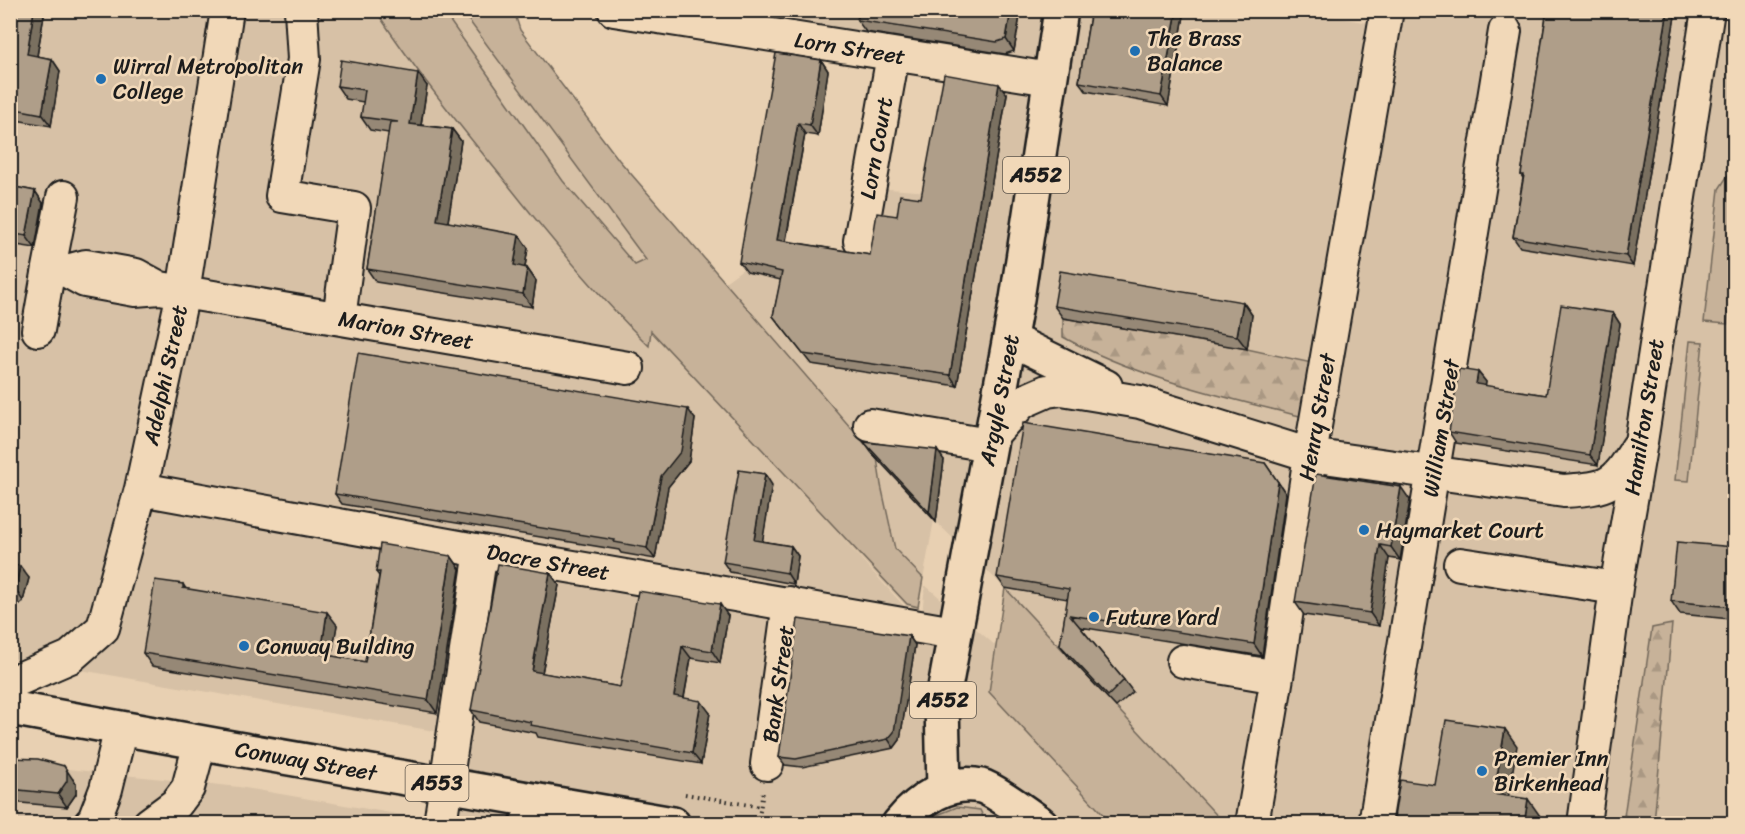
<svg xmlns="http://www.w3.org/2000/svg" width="1745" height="834" font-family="Sriracha,sans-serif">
  <defs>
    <pattern id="forest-firs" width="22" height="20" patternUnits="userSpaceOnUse" patternTransform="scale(1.5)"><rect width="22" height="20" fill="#c7b299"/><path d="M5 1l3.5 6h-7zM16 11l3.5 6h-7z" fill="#aa9883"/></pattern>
  </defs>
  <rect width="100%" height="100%" fill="#e8d0b2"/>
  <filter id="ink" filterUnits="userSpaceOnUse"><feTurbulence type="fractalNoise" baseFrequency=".0167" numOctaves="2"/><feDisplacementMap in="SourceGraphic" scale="12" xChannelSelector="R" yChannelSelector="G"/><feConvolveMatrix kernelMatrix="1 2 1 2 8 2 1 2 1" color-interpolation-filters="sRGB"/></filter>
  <g filter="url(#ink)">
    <path fill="#d7c1a6" d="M1298,10L1384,26L1387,10L1734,11V823H451L484,554L920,634L925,585L996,646L1005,588L934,520L918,607L906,606L838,534L905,607L918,608L916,627L477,546L446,733L11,658L10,11H514L520,30L619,160L725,282L747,266L863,263L875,188L930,192L954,65L614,11Z
      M10,760L38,766L239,787L449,823H11Z"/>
    <path fill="#c7b299" stroke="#72675a" stroke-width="1.5" d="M376,11H443L563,181L635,265L646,260L462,11H514L520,30L619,160L877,458L881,485L895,549L923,578L918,607L907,604L651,331L649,346C597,295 550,238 505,181C460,126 415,70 376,11Z
      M1734,166V248L1727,324L1704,322L1719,189Z
      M1690,341L1703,342L1689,481L1675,480Z
      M1005,588L1224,823H1111L989,692Z
      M957,807L980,810L986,823H925L930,818Z"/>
    <path fill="url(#forest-firs)" stroke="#72675a" stroke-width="1.5" d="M1063,318L1247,349L1312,363L1303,417C1221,396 1138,378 1063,337Z
      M1672,624L1654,823H1623L1652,628Z"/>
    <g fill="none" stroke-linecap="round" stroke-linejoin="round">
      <defs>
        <path id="minor" d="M301,10L304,59L282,196L354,208L339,318
          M614,10L1050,79
          M860,241L893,55
          M49,268L63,197
          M160,288L136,275L86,266L67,271L85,281L135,290L160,288L628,368
          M38,330L49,268L67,271
          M1010,339L1106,386
          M870,425L989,445
          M991,436L1022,402L1047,391L1062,389L1140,402L1310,455L1564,491C1609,488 1614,486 1637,448
          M141,489L481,551L954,633
          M1460,564L1616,588
          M1183,661L1277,677
          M10,683L70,657L103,628L141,489L183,292L227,10
          M767,764L789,603
          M90,824L94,820L106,789L121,728
          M149,824L176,804L188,788L200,743
          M440,824L481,551
          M526,824L542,802
          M1252,824L1277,677L1310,455L1387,10
          M1375,824L1505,31
          M1584,824L1616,588L1641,442L1708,10"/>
        <path id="major" d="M10,708L220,746L673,824
          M944,789L942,704L1017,299L1061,10
          M899,824C919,800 948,779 981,786C993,789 1028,815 1041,824"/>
      </defs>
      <use href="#minor" stroke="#1c1c1c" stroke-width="36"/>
      <use href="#major" stroke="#1c1c1c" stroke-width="38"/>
      <path stroke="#1c1c1c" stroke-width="4" stroke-dasharray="1.5 4.5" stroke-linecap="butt" d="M685,794L761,807
        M758,824L763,791"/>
      <use href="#minor" stroke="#f1d8b8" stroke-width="32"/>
      <use href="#major" stroke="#f1d8b8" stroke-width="33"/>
    </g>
    <path fill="#968876" stroke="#1c1c1c" stroke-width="1.5" d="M10,10H45L37,56L52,59L60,71L51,126L10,119Z
      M1021,10L1014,51L1005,54L866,32L857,20Z
      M1091,10H1185L1168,106L1086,91L1079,82Z
      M1514,10H1676L1633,266L1520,247L1513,237L1523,178L1521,175L1546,16Z
      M821,60L828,71L818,136L805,134L786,241L870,255L897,216L921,198L1007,94L957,386L811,364L773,316L781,280L747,272L739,262Z
      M337,86H427L421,125L452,129L461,141L448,222L528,248L525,267L527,268L536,281L532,307L376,282L367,269L389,133L370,130L361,117L364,102L346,99Z
      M10,186L35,191L43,203L35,248L10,244Z
      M1243,302L1252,315L1247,349L1063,318L1054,306Z
      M1613,313L1620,324L1598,465L1456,443L1449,432L1478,372L1486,382L1485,386L1546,395Z
      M695,419L689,461L668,487L655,559L621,553L619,550L342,504L335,494Z
      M864,442L944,460L936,522L871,452Z
      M1265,463L1286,494L1262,656L1080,627L1124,680L1133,692L1116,707L1069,657L1060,645L1068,599L1005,588L997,577Z
      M772,485L762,541L791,546L798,556L794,584L730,572L723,562Z
      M1410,500L1400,560L1389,558L1379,626L1304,615L1295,602Z
      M1734,547V634L1730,627V619L1680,614L1671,601Z
      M451,556L460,569L437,713L152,666L143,653L183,584L186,589L337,625L331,656L365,662L379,576L376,572Z
      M10,564L29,578L23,601L10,613Z
      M550,573L559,585L542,673L620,687L728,616L720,663L691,658L684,698L710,713L701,764L538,737L536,733L479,722L471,710Z
      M909,636L915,645L900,740L894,748L802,767L785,765L779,757Z
      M10,758L73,779L76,784V794L67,807L10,802Z"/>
    <path fill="#7a6f60" stroke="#1c1c1c" stroke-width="1.5" d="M34,10H45L35,67L27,54Z
      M1011,10H1021L1014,51L1006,39Z
      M1177,10H1185L1168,106L1161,96Z
      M1668,10H1676L1633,266L1626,256Z
      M52,59L60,71L51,126L42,114Z
      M821,60L828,71L818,136L810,125Z
      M418,73L427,86L419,137L410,124Z
      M999,84L1007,94L957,386L950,375Z
      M798,123L805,134L784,250L777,240Z
      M452,129L461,141L446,233L437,220Z
      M35,191L43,203L35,248L26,236Z
      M519,235L528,248L523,278L514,265Z
      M527,268L536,281L532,307L523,294Z
      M1243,302L1252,315L1247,349L1237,336Z
      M1613,313L1620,324L1598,465L1590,455Z
      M1478,372L1486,382L1484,395L1476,384Z
      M688,409L695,419L689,461L668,487L655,559L647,548L661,476Z
      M937,450L944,460L936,522L929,512Z
      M765,474L772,485L761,550L754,540Z
      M1278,482L1286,494L1262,656L1254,644Z
      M1401,487L1410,500L1400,560L1391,547Z
      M1380,545L1389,558L1379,626L1370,613Z
      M791,546L798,556L794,584L787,573Z
      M451,556L460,569L437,713L428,700Z
      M20,566L29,578L23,601L15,589Z
      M550,573L559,585L540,683L532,671Z
      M720,604L728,616L720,663L712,651Z
      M327,612L337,625L330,667L321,654Z
      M909,636L915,645L900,740L894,748L888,739Z
      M682,646L691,658L682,708L674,696Z
      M701,701L710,713L701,764L692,753Z
      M1505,729L1517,746L1506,811L1494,794Z
      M64,766L76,784V794L67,807L58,794Z
      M1528,799L1540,816L1539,824H1524Z"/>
    <path fill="#af9e89" stroke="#1c1c1c" stroke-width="1.5" d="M10,10H34L27,54L52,59L42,114L10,108Z
      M859,10H1011L1006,39L997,42L857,20Z
      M1091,10H1177L1161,96L1079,82Z
      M1547,10H1668L1626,256L1513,237L1524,175H1521Z
      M776,53L821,60L810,125L798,123L777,240L870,255L877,213L897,216L900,195L921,198L944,74L999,84L950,375L803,354L773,316L782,272L739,262Z
      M341,60L418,73L410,124L452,129L437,220L519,235L514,265L527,268L523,294L367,269L390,122H398L361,117L365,90L337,86Z
      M10,186L35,191L26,236L10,233Z
      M1060,271L1243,302L1237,336L1054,306Z
      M1561,305L1613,313L1590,455L1449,432L1459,369L1478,372L1476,384L1546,395Z
      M358,353L688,409L681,451L661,476L647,548L614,542L615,540L335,494Z
      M1023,423L1265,463L1278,482L1254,644L1070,615L1124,680L1108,696L1060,645L1069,589L997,577Z
      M864,442L937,450L929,512Z
      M739,470L765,474L754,540L791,546L787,573L723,562Z
      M1316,474L1401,487L1391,547L1380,545L1370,613L1295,602Z
      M1677,542L1734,547V628L1730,627L1731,607L1671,601Z
      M380,544L451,556L428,700L143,653L155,580L183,584V588L327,612L321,654L365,662L380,572H376Z
      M10,564L20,566L15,589L10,593Z
      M498,564L550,573L532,671L620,687L638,591L720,604L712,651L682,646L674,696L701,701L692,753L530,725L531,722L471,710Z
      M798,619L909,636L894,732L888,739L796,759L779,757Z
      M1446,720L1505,729L1494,794L1528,799L1524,824H1393L1400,780L1435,785Z
      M10,758L38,759L64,766L67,771V781L58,794L10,789Z
      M168,820L178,822L179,824H157Z"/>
  </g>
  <g fill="#1f6fb2" stroke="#f1d8b8" stroke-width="2">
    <circle cx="1135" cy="51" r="6"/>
    <circle cx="101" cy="79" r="6"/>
    <circle cx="1364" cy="530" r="6"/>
    <circle cx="1094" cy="617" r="6"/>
    <circle cx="244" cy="646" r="6"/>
    <circle cx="1482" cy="771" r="6"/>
  </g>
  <g text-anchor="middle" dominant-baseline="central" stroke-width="5" stroke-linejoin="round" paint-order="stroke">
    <g fill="#f1d8b8" stroke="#5c544b" stroke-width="1.5">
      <rect x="1003" y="157" width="66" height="36" rx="4.5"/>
      <rect x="910" y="682" width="66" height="36" rx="4.5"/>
      <rect x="405.5" y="765" width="63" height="36" rx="4.5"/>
    </g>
    <g font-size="21" font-weight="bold" fill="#1c1c1c">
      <text x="1036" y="175">A552</text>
      <text x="943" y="700">A552</text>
      <text x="437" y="783">A553</text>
    </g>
    <g font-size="22" fill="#1c1c1c" stroke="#f1d8b8" text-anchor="start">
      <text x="1147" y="38">The Brass<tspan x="1147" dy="25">Balance</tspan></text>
      <text x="113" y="66">Wirral Metropolitan<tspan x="113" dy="25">College</tspan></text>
      <text x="1376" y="530">Haymarket Court</text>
      <text x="1106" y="617">Future Yard</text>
      <text x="256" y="646">Conway Building</text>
      <text x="1494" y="758">Premier Inn<tspan x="1494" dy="25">Birkenhead</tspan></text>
    </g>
    <g font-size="22" fill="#1c1c1c" stroke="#f1d8b8">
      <text transform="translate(850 48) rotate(9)">Lorn Street</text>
      <text transform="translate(876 148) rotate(-80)">Lorn Court</text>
      <text transform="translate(406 330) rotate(10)">Marion Street</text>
      <text transform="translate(165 375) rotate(-78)">Adelphi Street</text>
      <text transform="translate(999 400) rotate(-79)">Argyle Street</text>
      <text transform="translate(1317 417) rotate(-80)">Henry Street</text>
      <text transform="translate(1644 417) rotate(-81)">Hamilton Street</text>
      <text transform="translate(1441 428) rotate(-81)">William Street</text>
      <text transform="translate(548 562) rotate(10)">Dacre Street</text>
      <text transform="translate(778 684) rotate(-82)">Bank Street</text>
      <text transform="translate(306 761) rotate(10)">Conway Street</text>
    </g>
  </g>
  <rect width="1745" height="834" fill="none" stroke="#f1d8b8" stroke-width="36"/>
  <rect x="18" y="18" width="1709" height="798" fill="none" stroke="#1c1c1c" stroke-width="2" filter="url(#ink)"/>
</svg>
